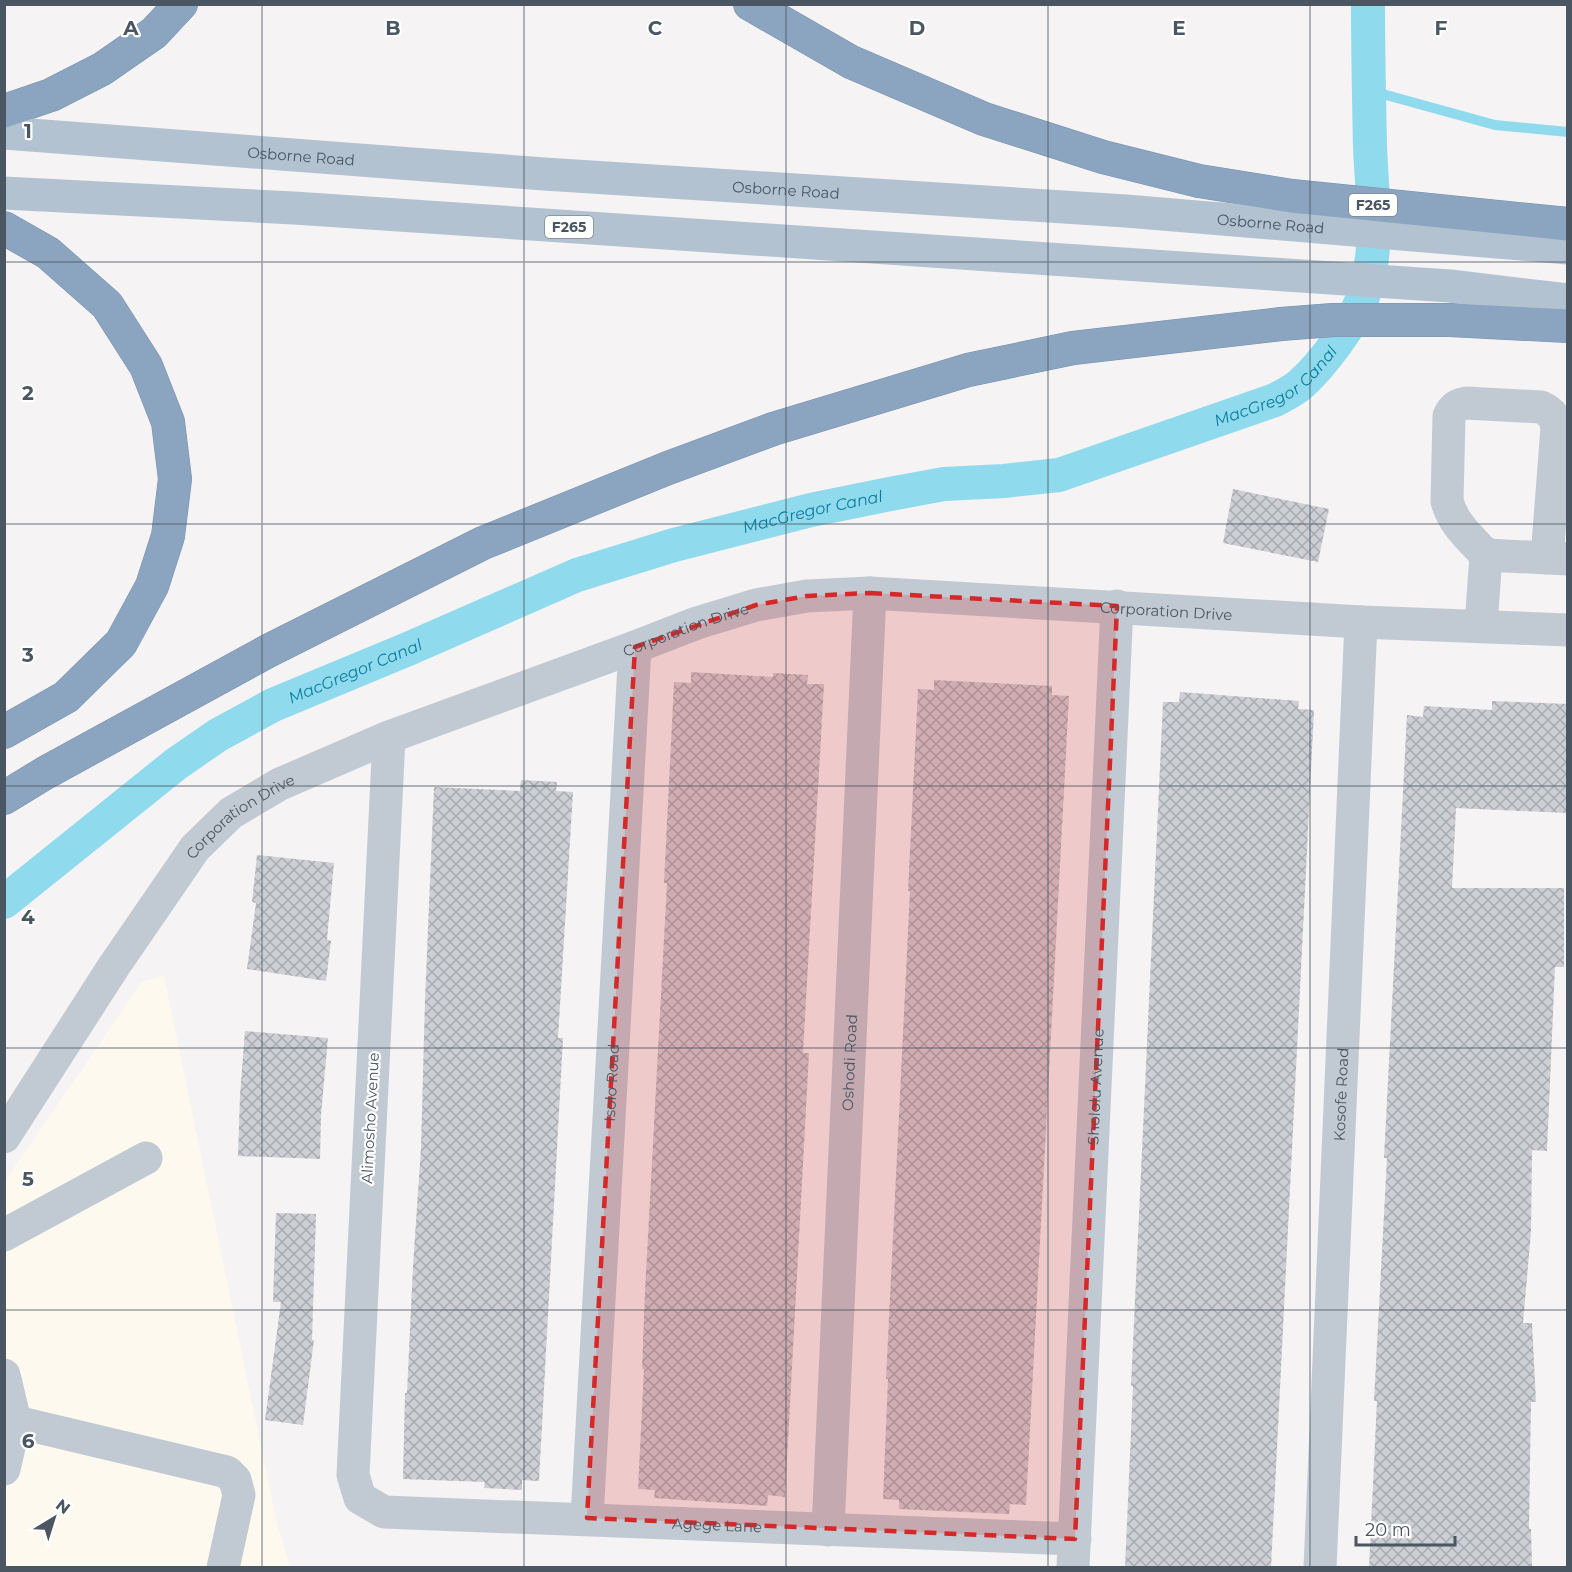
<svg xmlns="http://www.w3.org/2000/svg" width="1572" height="1572" font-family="Montserrat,sans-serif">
  <defs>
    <pattern id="building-cross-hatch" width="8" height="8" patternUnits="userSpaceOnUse" patternTransform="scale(1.5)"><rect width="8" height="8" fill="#cdcfd5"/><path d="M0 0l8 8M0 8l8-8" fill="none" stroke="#a8abb0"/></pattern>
  </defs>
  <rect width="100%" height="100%" fill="#f5f3f3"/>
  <path fill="#fdf9ef" d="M164,976L276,1519L290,1567L5,1568V1181L142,982Z"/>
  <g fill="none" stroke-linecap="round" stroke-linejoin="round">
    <path stroke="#90daee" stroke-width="10" d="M1368,90L1495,125L1568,132"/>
    <path stroke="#90daee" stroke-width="34" id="s1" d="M4,902L176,764L218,735L273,705L408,649L577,575L674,545L811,510L890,494L944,484L1004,481L1059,475L1275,400C1284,395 1295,390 1302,383C1322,365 1351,326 1361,302C1381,254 1372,197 1370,147C1369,99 1368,52 1368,4"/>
  </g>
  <path fill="url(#building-cross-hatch)" d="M1233,489L1329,509L1318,562L1223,543Z
    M691,672L773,677V673L808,675L807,684H824L803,1053H809L785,1497L768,1495L767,1506L654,1498L655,1490L638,1489L644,1369H642L645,1292L667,883H664L674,682L691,683Z
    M934,680L1052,686V695L1069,696L1026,1505L1010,1504L1009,1514L899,1509V1500L883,1499L888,1379H886L910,891H908L918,689L934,690Z
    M1180,692L1299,701L1298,709L1314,710L1271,1568H1125L1133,1386H1131L1163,702H1179Z
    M1492,701L1568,704V813L1456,808L1452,888H1564V967H1555L1547,1151L1532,1150L1531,1232L1523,1323H1532L1536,1402H1531L1529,1529H1531L1532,1568H1369L1377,1401H1374L1387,1158H1384L1407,715L1423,717L1424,706L1492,710Z
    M521,780L557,782L556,791L573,792L558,1038H563L539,1481L522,1480V1490L484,1488L485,1482L403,1479L405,1393H407L413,1266L421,1148L425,1000L434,787L520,791Z
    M257,855L334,863L327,940L331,941L326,981L247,969L256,903L252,902Z
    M245,1031L328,1038L321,1115L320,1159L238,1156L240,1095Z
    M276,1213L316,1214L312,1340H314L303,1425L265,1420L281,1302H273Z"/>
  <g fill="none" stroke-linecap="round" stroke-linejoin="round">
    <defs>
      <path id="highway" d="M750,4L851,62L984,119L1103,157L1199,181L1292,196L1568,224
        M4,111L51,95L102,69L154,33L181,4
        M4,228L48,253L107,305L146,366L168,422L175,479L168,536L152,586L121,643L66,697L4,732
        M4,798L45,773L268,651L483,543L668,468L773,429L968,370L1073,348L1281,324L1333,320H1450L1568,326"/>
    </defs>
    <use href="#highway" stroke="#7690ad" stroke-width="34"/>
    <g stroke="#c1cad2" stroke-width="33">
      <path d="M1486,555C1470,538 1453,524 1447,501L1449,416C1453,407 1457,405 1466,403L1541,407C1552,412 1555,417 1557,428L1547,558"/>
      <path d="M1481,626L1486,555L1568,559"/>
      <path id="s2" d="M389,737L353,1475L360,1498L384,1512C615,1519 845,1531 1075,1539"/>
      <path id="s3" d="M4,1137L114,966L195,848L231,813L280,784L389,737L635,647L697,623L756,605L807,596L870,593L1361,622L1568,630"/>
      <path d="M4,1235L146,1158"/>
      <path d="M4,1375L15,1421L4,1469"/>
      <path d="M4,1419L227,1472L235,1480L239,1495L223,1568"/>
      <path id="s4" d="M587,1518L635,647"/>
      <path id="s5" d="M828,1530L870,593"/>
      <path id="s6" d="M1073,1568L1117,606"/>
      <path id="s7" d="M1320,1568L1361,622"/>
    </g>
    <g stroke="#b3c2d1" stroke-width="33">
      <path id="s8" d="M4,133L544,174L1126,211L1568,248"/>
      <path d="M4,193L294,208L1450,286L1568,300"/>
    </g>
    <use href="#highway" stroke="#8ba5c1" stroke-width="33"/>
  </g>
  <path fill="#d62828" fill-opacity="0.2" stroke="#d62828" stroke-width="4.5" stroke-dasharray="12 8" stroke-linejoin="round" d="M870,593L1117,606L1075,1539L587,1518L635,647L756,605L807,596Z"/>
  <path fill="none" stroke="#4a5661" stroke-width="1.5" stroke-opacity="0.55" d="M262,4V1568M524,4V1568M786,4V1568M1048,4V1568M1310,4V1568M4,262H1568M4,524H1568M4,786H1568M4,1048H1568M4,1310H1568"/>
  <g text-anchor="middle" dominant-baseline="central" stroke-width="4.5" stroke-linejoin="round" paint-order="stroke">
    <g fill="#fff" stroke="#808990" stroke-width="1.5">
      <rect x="1349" y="194" width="48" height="22" rx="4.5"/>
      <rect x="545" y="216" width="48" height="22" rx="4.5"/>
    </g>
    <g font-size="14" font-weight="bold" fill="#4a5661">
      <text x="1373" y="205">F265</text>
      <text x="569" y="227">F265</text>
    </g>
    <g font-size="15" fill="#4a5661" stroke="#fff">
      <text stroke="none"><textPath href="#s8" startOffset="298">Osborne Road</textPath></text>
      <text stroke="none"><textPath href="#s8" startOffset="784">Osborne Road</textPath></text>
      <text stroke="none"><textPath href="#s8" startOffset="1270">Osborne Road</textPath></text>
      <text stroke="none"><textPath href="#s3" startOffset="1374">Corporation Drive</textPath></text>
      <text stroke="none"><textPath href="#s3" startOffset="888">Corporation Drive</textPath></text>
      <text stroke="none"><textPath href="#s3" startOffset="402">Corporation Drive</textPath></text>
      <text stroke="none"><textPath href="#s5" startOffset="468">Oshodi Road</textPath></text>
      <text stroke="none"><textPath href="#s4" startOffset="436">Isolo Road</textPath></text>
      <text stroke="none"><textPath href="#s6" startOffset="482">Shololu Avenue</textPath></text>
      <text stroke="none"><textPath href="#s7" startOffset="474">Kosofe Road</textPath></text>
      <text transform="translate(370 1118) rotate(-87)">Alimosho Avenue</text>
      <text stroke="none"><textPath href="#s2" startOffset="1124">Agege Lane</textPath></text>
    </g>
    <g font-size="16" font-style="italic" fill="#0c7c9b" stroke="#fff">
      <text stroke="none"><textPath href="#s1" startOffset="1395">MacGregor Canal</textPath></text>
      <text stroke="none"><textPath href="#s1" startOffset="909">MacGregor Canal</textPath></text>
      <text stroke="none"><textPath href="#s1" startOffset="423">MacGregor Canal</textPath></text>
    </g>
  </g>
  <g font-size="20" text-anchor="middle" font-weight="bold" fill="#4a5661" stroke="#fff" stroke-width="4.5" stroke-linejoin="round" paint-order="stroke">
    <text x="131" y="35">A</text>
    <text x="393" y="35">B</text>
    <text x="655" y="35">C</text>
    <text x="917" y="35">D</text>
    <text x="1179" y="35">E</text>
    <text x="1441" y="35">F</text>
    <text x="28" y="138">1</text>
    <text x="28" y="400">2</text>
    <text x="28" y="662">3</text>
    <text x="28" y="924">4</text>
    <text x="28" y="1186">5</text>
    <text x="28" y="1448">6</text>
  </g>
  <rect width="1572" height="1572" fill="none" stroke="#4a5661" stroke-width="12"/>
  <g transform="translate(54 1518) rotate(38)" stroke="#ffffff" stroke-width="4.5" paint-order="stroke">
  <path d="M0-4.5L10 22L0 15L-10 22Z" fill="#4a5661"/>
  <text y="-9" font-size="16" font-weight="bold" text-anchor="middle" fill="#4a5661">N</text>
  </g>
  <path d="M1356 1536v9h99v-9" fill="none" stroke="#4a5661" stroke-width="3"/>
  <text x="1365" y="1536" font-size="18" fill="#4a5661" stroke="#ffffff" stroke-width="4.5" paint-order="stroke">20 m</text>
</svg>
